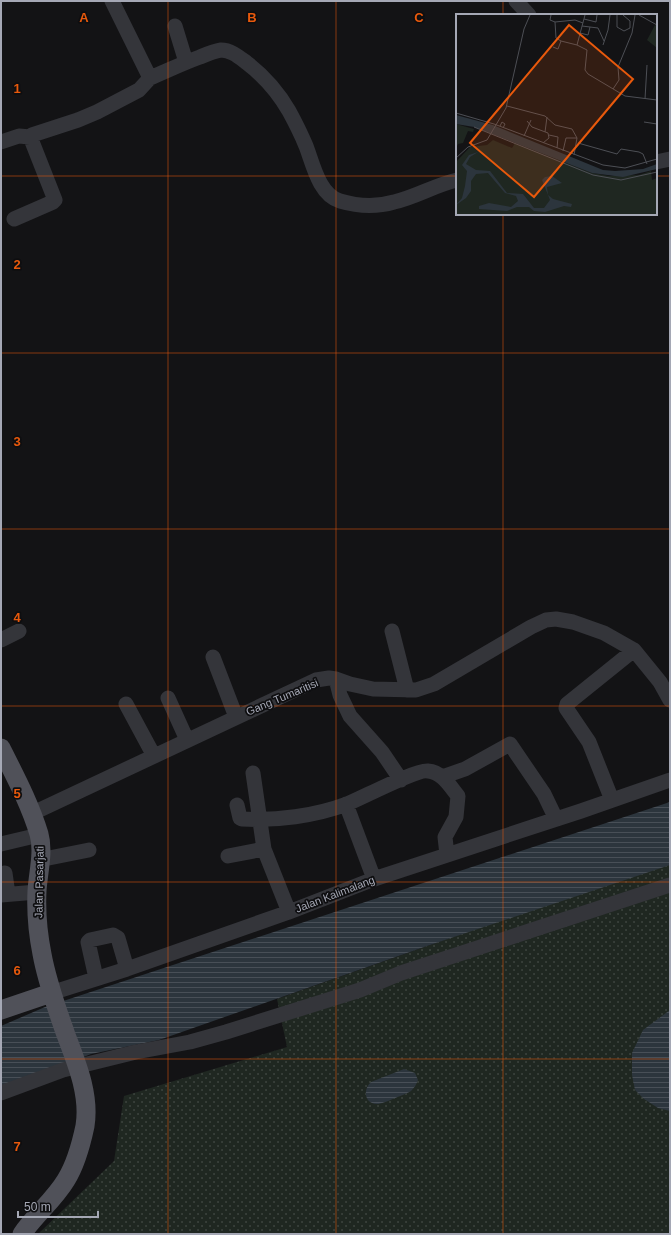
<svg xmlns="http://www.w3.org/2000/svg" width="671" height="1235" font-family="Arial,sans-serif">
  <defs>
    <pattern id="grass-dots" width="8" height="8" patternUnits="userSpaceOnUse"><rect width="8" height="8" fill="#1f2721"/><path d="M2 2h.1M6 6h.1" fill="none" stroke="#3d443f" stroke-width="1.8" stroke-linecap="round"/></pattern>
    <pattern id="water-rules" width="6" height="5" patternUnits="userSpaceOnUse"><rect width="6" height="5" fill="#2c353d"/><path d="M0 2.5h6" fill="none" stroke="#484f57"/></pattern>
  </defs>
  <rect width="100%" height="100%" fill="#131315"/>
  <path fill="url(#grass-dots)" d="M670,864V1234H38L114,1161L124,1096L287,1047L277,999L552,902Z"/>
  <path fill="url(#water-rules)" d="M670,802V865L427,946L159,1040L91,1054L1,1090V1026L45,1007Z
    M670,1010V1111L658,1108L644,1099L635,1090L632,1075V1053L643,1030Z
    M404,1069L415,1073L418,1080C416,1085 415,1087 411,1091C408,1093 382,1104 378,1104C365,1105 362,1090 371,1082Z"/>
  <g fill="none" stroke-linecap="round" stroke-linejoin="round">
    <path stroke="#34353a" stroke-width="15" d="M112,1L150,78C167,71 183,63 200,57C207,54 214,51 221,50C231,50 239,57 247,63C264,76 278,92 289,111C295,122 301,134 306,146C313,164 319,195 340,201C357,206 377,207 394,202C416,197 435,185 457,180
      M516,1L529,15
      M175,26L186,62
      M1,142L19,136L30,137
      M656,162L670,159
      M14,219L53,202L55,200L31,139L30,137L32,135L78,120L97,112L139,90L150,78
      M392,631L407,690
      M1,640L19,631
      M213,657L236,717
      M336,679L340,695L350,716L382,752L401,780
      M168,698L187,740
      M126,704L154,756
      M253,773L264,849L289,912
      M442,777L465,769L510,744L544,794L556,819
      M612,800L589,742L566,708L567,704L634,650
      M346,804L374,879
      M237,805L240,818L242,819C276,821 315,816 347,804C362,798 417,769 428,771C442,772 450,786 458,796L456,817L445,837L447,855
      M31,814L316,680L329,678L336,679L350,684L373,689L416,690L434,684L531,627L546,620L556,619L573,622L604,633L634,650L660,682L670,700
      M1,844L39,835
      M228,856L264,849
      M39,860L89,850
      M5,873L8,894
      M1,895L37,892
      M96,978L88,942L90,940L113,935L118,938L127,969
      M51,993L127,969L289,912L374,879L581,811L670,780
      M1,1093L63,1070L136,1052L190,1042L226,1032L360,990L401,973L670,885"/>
    <path stroke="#505159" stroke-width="19" d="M1,748C15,776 30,804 39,834C44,852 38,873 37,891C36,912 38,934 42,954C47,982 57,1009 66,1035C77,1064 90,1095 85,1126C81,1145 76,1164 66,1180C54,1200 35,1215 22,1234
      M1,1010L51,993"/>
  </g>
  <path fill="none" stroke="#e8590c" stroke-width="1" stroke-opacity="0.55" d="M168,1V1234M336,1V1234M503,1V15M1,176H457M656,176H670M503,214V1234M1,353H670M1,529H670M1,706H670M1,882H670M1,1059H670"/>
  <g text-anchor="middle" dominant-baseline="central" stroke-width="3.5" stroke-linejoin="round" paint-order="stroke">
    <g font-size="11" fill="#a5a8b5" stroke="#0e0e10">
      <text transform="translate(282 697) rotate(-23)">Gang Tumaritisi</text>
      <text transform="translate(39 882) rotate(-89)">Jalan Pasarjati</text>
      <text transform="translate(335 894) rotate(-21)">Jalan Kalimalang</text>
    </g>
  </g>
  <g transform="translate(456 14)">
    <rect width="201" height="201" fill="#131315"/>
    <path d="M37,126L56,134L59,129L136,159L153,162L183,161L195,157L196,166L201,164V200H0V148L14,133L31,131Z" fill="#1f2721"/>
    <path d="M0,110L18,115L17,118L12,117L7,129L2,130L0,134Z" fill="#1f2721"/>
    <path d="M199,11L201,12V34L191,26Z" fill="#1f2721"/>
    <path d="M0,101L37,111L147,156L159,157L187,155L201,150V155L167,163L136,159L18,113L0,110ZM22,138L14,143L10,150L20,156L34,157L51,179L67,180L78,194H88L94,186L86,166L89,163L96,162L106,169L91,173L92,181L97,185L116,190L115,193L108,192L89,198L78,197L73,193H61L51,197L23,195V192L33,189L55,193L62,187L60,182L49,179L32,159L20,160L15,167V177L10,184L0,191L6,184L9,172L11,157L6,151L13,141Z" fill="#2c353d"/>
    <path fill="none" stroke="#4d4f55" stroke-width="1" d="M95,1L94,6L99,8L100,24L105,27M129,1L121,31L131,36L129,56L132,60L169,82L201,86M161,1V13L168,17L174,14V7L167,1M183,1L201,11M128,5L140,8L141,1M99,8L119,6L127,9M126,12L142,14L148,27M124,19L132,21L134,13M147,31L152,16L154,1M97,33L102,35L105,27L121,31M157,75L163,66L162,53L176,19L179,1M189,85L191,51M51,92L89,102L99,111L116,115L121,124L118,141M0,99L38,110M71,107L76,113L92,119L93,124L87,129M188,108L201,110M38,110L147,151L169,154L201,145M44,112L46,108L49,110L47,114M18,113L137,161L165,166L201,158M89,118L91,103M93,121L102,123L101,134M68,122L75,106M122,129L161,140L165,135L183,138L187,140L191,150M107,137L110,124H121M0,144L12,133L31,126L50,94L68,15L74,1"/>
    <path fill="#e8590c" fill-opacity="0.15" stroke="#e8590c" stroke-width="2" d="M113,11L177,65L78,183L14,129Z"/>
    <rect width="201" height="201" fill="none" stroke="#a5a8b5" stroke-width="2"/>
  </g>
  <g font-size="13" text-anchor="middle" font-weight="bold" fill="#e8590c" stroke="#0e0e10" stroke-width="3.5" stroke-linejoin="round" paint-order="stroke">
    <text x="84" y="22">A</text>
    <text x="252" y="22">B</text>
    <text x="419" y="22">C</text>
    <text x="17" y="93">1</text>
    <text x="17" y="269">2</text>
    <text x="17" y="446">3</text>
    <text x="17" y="622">4</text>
    <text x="17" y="798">5</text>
    <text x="17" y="975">6</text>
    <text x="17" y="1151">7</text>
  </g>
  <rect width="671" height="1235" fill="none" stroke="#a5a8b5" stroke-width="4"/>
  <path d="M18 1211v6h80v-6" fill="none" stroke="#a5a8b5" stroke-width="2"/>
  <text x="24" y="1211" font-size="12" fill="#a5a8b5" stroke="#0e0e10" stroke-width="3" paint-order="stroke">50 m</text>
</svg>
